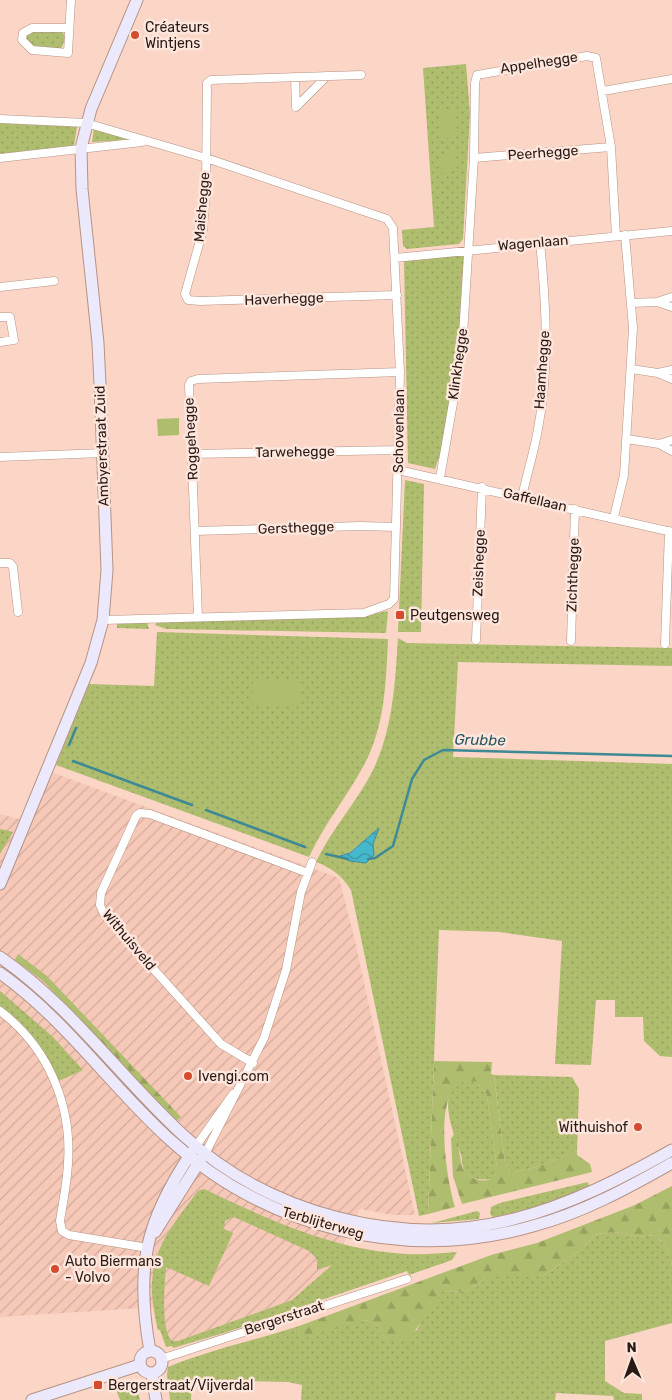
<svg xmlns="http://www.w3.org/2000/svg" width="672" height="1400" font-family="Rubik,sans-serif">
  <defs>
    <pattern id="industrial-furrows" width="10" height="10" patternUnits="userSpaceOnUse" patternTransform="scale(1.25)"><rect width="10" height="10" fill="#f6c8b7"/><path d="M-1 1l2-2M0 10L10 0M9 11l2-2" fill="none" stroke="#d3ab9c"/></pattern>
    <pattern id="grass-dots" width="8" height="8" patternUnits="userSpaceOnUse" patternTransform="scale(1.25)"><rect width="8" height="8" fill="#afbd6f"/><path d="M2 2h.1M6 6h.1" fill="none" stroke="#97a25f" stroke-width="1.8" stroke-linecap="round"/></pattern>
    <pattern id="forest-firs" width="22" height="20" patternUnits="userSpaceOnUse" patternTransform="scale(1.25)"><rect width="22" height="20" fill="#afbd6f"/><path d="M5 1l3.5 6h-7zM16 11l3.5 6h-7z" fill="#97a25f"/></pattern>
    <pattern id="water-waves" width="16" height="10" patternUnits="userSpaceOnUse" patternTransform="scale(1.25)"><rect width="16" height="10" fill="#46b8cd"/><path d="M0 5q4-4 8 0t8 0" fill="none" stroke="#3a95a5"/></pattern>
  </defs>
  <rect width="100%" height="100%" fill="#fbd5c6"/>
  <path fill="url(#industrial-furrows)" d="M51,772L339,878L355,941L415,1215H393L360,1209L334,1264L292,1300L178,1341L165,1342L157,1307L0,1317V814L31,822Z"/>
  <path fill="url(#grass-dots)" fill-rule="evenodd" d="M60,30L66,37L61,49L34,47L26,38L30,32Z
    M466,64L470,114L463,239L459,244L407,249L403,246L402,230L434,227L423,68Z
    M0,122L72,124L77,127L74,145L68,148L0,156Z
    M94,129L126,137V140L92,142Z
    M465,253L462,323L443,445L435,469L408,463L404,261Z
    M405,480L424,484L421,632H398Z
    M388,611L386,633L166,629L155,625L157,622L361,616Z
    M147,622L149,629L117,628V623Z
    M157,632L388,639C386,682 385,726 364,765C347,797 324,824 309,857L56,765L89,684L154,686Z
    M398,638L407,643L672,648V666L458,662L453,757L672,764V1057L660,1056L644,1041L643,1017H615V1000H596L591,1065L555,1064L562,941L500,932L439,930L428,1214L419,1216L351,890C342,876 332,868 316,862C331,830 356,803 372,772C393,730 395,684 398,638ZM379,828L373,844L374,855L366,863L350,861L340,856L349,853Z
    M0,829L13,832L0,854Z
    M0,991L52,1036L83,1070L59,1081C45,1050 27,1026 0,1006Z
    M494,1075L572,1077L579,1089L577,1151L536,1167L511,1173L505,1162Z
    M471,1080L477,1082L487,1095L497,1169V1176L493,1179C485,1180 473,1180 467,1174C461,1168 463,1159 460,1152C453,1131 432,1083 471,1080Z
    M588,1182L589,1186L548,1204L500,1216L493,1217L490,1214L491,1207L500,1203Z
    M204,1189C269,1220 334,1250 407,1254C424,1255 441,1253 457,1252L452,1260L409,1275L407,1271L227,1332L173,1348L172,1346L166,1347L160,1330H158C142,1264 159,1242 198,1191ZM234,1217L309,1251L317,1259V1270L332,1265L292,1300L178,1341H172C160,1329 165,1283 166,1267L209,1286L233,1233L224,1229L225,1221Z
    M477,1211L480,1213L479,1219L432,1223Z
    M615,1232L639,1237L654,1235L665,1244L672,1265V1323L605,1341V1381L624,1393L642,1394V1400H614L613,1396L556,1393L555,1400H301L302,1385L288,1382L192,1380L191,1400H170L167,1374L168,1367C210,1350 256,1340 299,1326L298,1333L365,1320L376,1324L388,1342L417,1330L425,1312L442,1291L465,1292L490,1276H543L576,1253L597,1234Z
    M120,1381H136L140,1400H120L114,1384Z"/>
  <path fill="url(#forest-firs)" d="M18,954L47,976L181,1117L176,1121L43,981L15,960Z
    M434,1061L492,1062L491,1074L494,1075L505,1162L511,1173L536,1167L577,1151V1155L590,1164L592,1172L462,1204L453,1176L451,1139L454,1134H457C459,1145 459,1161 464,1170C471,1182 496,1186 497,1169L487,1095L477,1082C427,1070 447,1182 455,1207L428,1214Z
    M672,1186V1265L665,1244L654,1235L639,1237L615,1232L597,1234L576,1253L543,1276H490L465,1292L442,1291L410,1338L388,1342L376,1324L365,1320L303,1338L298,1333L299,1326L491,1255L537,1243L635,1205Z"/>
  <path fill="#afbd6f" d="M441,110H453L454,138H442Z
    M445,150L456,151L452,171L445,175L439,170L444,157H438L439,154H444Z
    M179,418V435L158,436L157,419Z
    M253,680L301,682L300,706L252,704Z"/>
  <path fill="url(#water-waves)" stroke="#3d8996" d="M379,828L373,844L374,855L366,863L350,861L340,856L350,853Z"/>
  <g fill="none" stroke-linecap="round" stroke-linejoin="round">
    <path stroke="#3d8996" stroke-width="2.5" d="M69,745L76,728
      M73,761L192,805
      M206,810L305,847
      M326,854L348,859
      M368,859L375,858L393,846L412,779L424,760L443,750L672,756"/>
    <defs>
      <path id="street" d="M69,28H32L23,33L22,40L32,50L68,53L71,0
        M361,75L211,80L207,83L206,188L203,230L185,294L188,300L200,301L397,295
        M295,77L296,107L327,76
        M603,91L672,79
        M0,119L86,123L206,158L387,219L393,228L400,372L394,599L389,604L364,613L103,620
        M0,158L142,142
        M474,158L611,147
        M395,258L672,231
        M0,287L54,281
        M657,302L672,307
        M631,303L657,302L672,297
        M0,317H10L14,340L0,342
        M631,369L658,373L672,379
        M658,373L672,370
        M627,439L659,444L672,451
        M659,444L672,440
        M192,454L399,450
        M0,457L103,453
        M398,470L672,532
        M440,478L462,351L474,158L475,83L477,75L587,56L596,58L611,147L616,236
        M522,497C527,474 534,452 538,429C550,368 546,304 540,242
        M614,517L624,475L633,328L625,235
        M195,531L360,526L396,527
        M0,563H10L13,567L18,612
        M198,617L189,385L191,381L198,379L400,372
        M476,640L482,487
        M571,641L575,509
        M665,644L669,531
        M0,1011C48,1047 72,1105 68,1163C67,1183 63,1202 60,1221L62,1231L69,1235L148,1248
        M253,1063L221,1044L104,914L100,905L101,893L136,816L140,813L150,814L308,873
        M196,1146L233,1094
        M205,1154L264,1038L286,970L301,892L312,862
        M161,1359L407,1279"/>
      <path id="secondary" d="M0,884L91,663L103,620L107,570L100,384L98,343L82,189L81,148L91,109L137,0
        M0,957C71,1006 120,1077 183,1135C269,1214 400,1249 514,1219C570,1205 622,1178 672,1150
        M0,973C65,1019 109,1084 168,1138C266,1228 404,1263 533,1226C582,1213 628,1188 672,1163
        M155,1232L201,1159
        M140 1362a11 11 0 1 1 22 0a11 11 0 1 1-22 0Z
        M150,1351C135,1268 145,1221 192,1152
        M152,1373L156,1400
        M32,1400L140,1365"/>
    </defs>
    <use href="#street" stroke="#b69385" stroke-width="9"/>
    <use href="#secondary" stroke="#b69385" stroke-width="13"/>
    <use href="#street" stroke="#fff" stroke-width="8"/>
    <use href="#secondary" stroke="#ece9fc" stroke-width="11"/>
  </g>
  <g fill="#d54b2d" stroke="#fee6dd" stroke-width="2">
    <circle cx="135" cy="35" r="5"/>
    <rect x="395" y="610" width="10" height="10" rx="2.5"/>
    <circle cx="188" cy="1076" r="5"/>
    <circle cx="638" cy="1127" r="5"/>
    <circle cx="55" cy="1269" r="5"/>
    <rect x="93" y="1380" width="10" height="10" rx="2.5"/>
  </g>
  <g text-anchor="middle" dominant-baseline="central" stroke-width="5" stroke-linejoin="round" paint-order="stroke">
    <g font-size="14" fill="#281a15" stroke="#fee6dd" text-anchor="start">
      <text x="145" y="27">Créateurs<tspan x="145" dy="16">Wintjens</tspan></text>
      <text x="410" y="615">Peutgensweg</text>
      <text x="198" y="1076">Ivengi.com</text>
      <text x="628" y="1127" text-anchor="end">Withuishof</text>
      <text x="65" y="1261">Auto Biermans<tspan x="65" dy="16">- Volvo</tspan></text>
      <text x="108" y="1385">Bergerstraat/Vijverdal</text>
    </g>
    <g font-size="14" fill="#281a15" stroke="#fee6dd">
      <text transform="translate(539 63) rotate(-9)">Appelhegge</text>
      <text transform="translate(543 153) rotate(-4)">Peerhegge</text>
      <text transform="translate(202 207) rotate(-85)">Maishegge</text>
      <text transform="translate(533 243) rotate(-5)">Wagenlaan</text>
      <text transform="translate(284 299) rotate(-2)">Haverhegge</text>
      <text transform="translate(458 364) rotate(-82)">Klinkhegge</text>
      <text transform="translate(542 370) rotate(-86)">Haamhegge</text>
      <text transform="translate(399 431) rotate(-89)">Schovenlaan</text>
      <text transform="translate(191 439) rotate(-93)">Roggehegge</text>
      <text transform="translate(102 446) rotate(-92)">Ambyerstraat Zuid</text>
      <text transform="translate(295 452) rotate(-1)">Tarwehegge</text>
      <text transform="translate(535 500) rotate(13)">Gaffellaan</text>
      <text transform="translate(296 528) rotate(-2)">Gersthegge</text>
      <text transform="translate(479 563) rotate(-88)">Zeishegge</text>
      <text transform="translate(573 575) rotate(-88)">Zichthegge</text>
      <text transform="translate(129 940) rotate(50)">Withuisveld</text>
      <text transform="translate(323 1223) rotate(16)">Terblijterweg</text>
      <text transform="translate(284 1318) rotate(-18)">Bergerstraat</text>
    </g>
    <g font-size="15" font-style="italic" fill="#295862" stroke="#fee6dd">
      <text transform="translate(480 740) rotate(1)">Grubbe</text>
    </g>
  </g>
  <g transform="translate(632 1360) rotate(358)" stroke="#fee6dd" stroke-width="4" paint-order="stroke">
  <path d="M0-4L9 19L0 12L-9 19Z" fill="#281a15"/>
  <text y="-8" font-size="14" font-weight="bold" text-anchor="middle" fill="#281a15">N</text>
  </g>
</svg>
